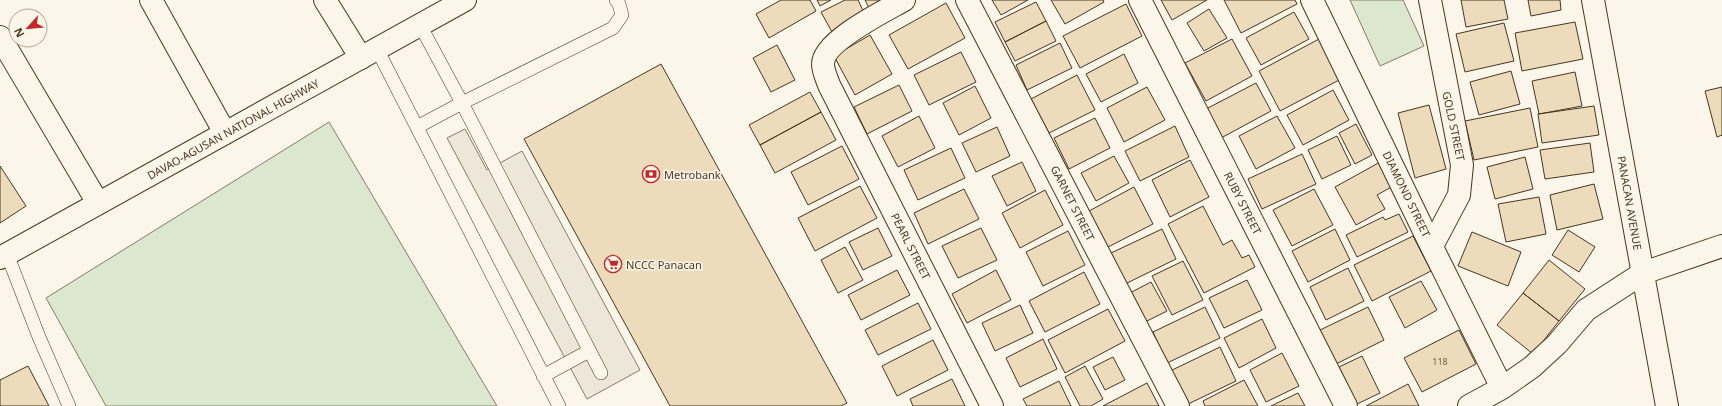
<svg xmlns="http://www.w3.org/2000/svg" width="1722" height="406" font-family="'Noto Sans',sans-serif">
  <rect width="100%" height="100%" fill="#fbf6e9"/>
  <path fill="#dce7d0" stroke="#887966" d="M1350,0H1403L1424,46L1380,66Z
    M329,122L497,406H106L46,298Z"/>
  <path fill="#ede7d9" stroke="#887966" d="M465,129L487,170L522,151L640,370L587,399L447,138Z"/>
  <path fill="#ecdcbc" stroke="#4a3520" d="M781,0H810L816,11L769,38L756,14Z
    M817,0H831L820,6Z
    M845,0H858L865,15L832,32L821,12Z
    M865,0H892L871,12Z
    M992,0H1028L1001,15Z
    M1051,0H1103L1104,2L1065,24Z
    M1161,0H1207L1172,20Z
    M1224,0H1295L1297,4L1241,33Z
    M1461,0H1504L1508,19L1466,27Z
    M1528,0H1560L1561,10L1531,16Z
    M1036,2L1046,21L1005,42L995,22Z
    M946,3L965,38L908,69L889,35Z
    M1126,4L1142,36L1080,68L1063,36Z
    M1209,9L1227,38L1204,51L1187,23Z
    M1294,12L1309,39L1261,65L1246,38Z
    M1046,21L1056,41L1015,61L1005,42Z
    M1575,22L1583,59L1522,71L1515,33Z
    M1504,23L1514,61L1465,72L1456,34Z
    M870,35L892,74L855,95L834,56Z
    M1232,39L1252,76L1206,101L1185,63Z
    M1319,39L1341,79L1280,111L1259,71Z
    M1060,43L1072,68L1027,90L1016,65Z
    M777,45L795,80L771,92L753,58Z
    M961,52L976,82L929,105L914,75Z
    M1124,54L1138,83L1101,102L1086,74Z
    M661,64L847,403L841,406H670L524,139Z
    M1511,71L1520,104L1479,115L1470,82Z
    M1575,72L1582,106L1539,114L1532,81Z
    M1077,75L1095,110L1049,133L1031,99Z
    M1256,83L1271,111L1221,138L1206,109Z
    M899,85L912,111L867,134L854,107Z
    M975,86L991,118L959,135L943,103Z
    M1147,87L1165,120L1124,142L1107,108Z
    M1722,87V135L1717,137L1705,91Z
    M1333,90L1349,120L1303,145L1287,115Z
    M810,92L821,112L760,145L749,125Z
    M1429,105L1446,169L1415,178L1398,113Z
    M1594,106L1599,135L1542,143L1538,114Z
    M1530,108L1538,147L1474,160L1465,121Z
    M821,112L836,140L775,173L760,145Z
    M919,116L935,148L898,167L882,136Z
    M1277,116L1295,148L1256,169L1239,136Z
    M1095,118L1110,148L1069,169L1054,138Z
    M1356,124L1372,155L1355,164L1339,133Z
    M1175,126L1189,157L1140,181L1125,151Z
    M997,127L1010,156L976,172L962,143Z
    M1337,136L1351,165L1322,179L1308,150Z
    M1590,143L1594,172L1545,179L1540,150Z
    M842,146L859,179L808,205L791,172Z
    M951,148L965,178L918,200L904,170Z
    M1302,154L1316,184L1262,209L1248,179Z
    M1114,156L1129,183L1096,201L1081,173Z
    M1525,157L1533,189L1495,199L1487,167Z
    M1190,160L1209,197L1170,217L1152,180Z
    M1382,161L1395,185L1377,195L1385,209L1356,225L1335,187Z
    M1022,162L1036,191L1007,206L992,176Z
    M0,166L26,206L0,223Z
    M1594,184L1603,219L1557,230L1550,195Z
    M860,186L877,218L815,251L798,218Z
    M1134,187L1153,224L1108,247L1089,211Z
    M964,189L979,219L928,244L914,213Z
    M1314,189L1333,225L1292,246L1273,210Z
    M1045,190L1063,225L1020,248L1002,213Z
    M1539,197L1546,234L1506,242L1498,204Z
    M1203,206L1223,245L1232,240L1242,258L1249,255L1255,267L1204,293L1168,224Z
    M1399,214L1408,232L1357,257L1346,235L1383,217L1385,220Z
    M878,228L892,256L863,270L849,242Z
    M981,228L997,260L958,278L942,246Z
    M1162,229L1176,259L1125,284L1111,253Z
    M1335,229L1350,260L1308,282L1292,251Z
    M1568,230L1595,247L1579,272L1552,255Z
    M1068,231L1085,265L1043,286L1026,252Z
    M1472,232L1521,252L1508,286L1458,266Z
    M1413,236L1431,271L1372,301L1354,265Z
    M845,247L863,280L838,293L821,260Z
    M1549,260L1585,289L1559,321L1523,293Z
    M1183,261L1203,300L1172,315L1152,276Z
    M1348,268L1364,301L1326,320L1310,287Z
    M897,270L910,295L861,320L848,295Z
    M996,270L1011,300L967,323L952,294Z
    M1084,272L1100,304L1045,332L1029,301Z
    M1247,280L1262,310L1224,328L1209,298Z
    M1421,281L1437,310L1405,328L1389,297Z
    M1151,282L1167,311L1145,322L1130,293Z
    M1523,293L1559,321L1533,354L1497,325Z
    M918,303L931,329L878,355L865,330Z
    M1020,305L1033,333L995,351L982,323Z
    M1205,307L1220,338L1167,363L1153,332Z
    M1368,307L1384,340L1336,364L1320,330Z
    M1108,309L1125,341L1065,373L1048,340Z
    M1262,319L1276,348L1239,368L1224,338Z
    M1459,330L1476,364L1422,392L1404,358Z
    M1043,339L1057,369L1020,387L1006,358Z
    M933,340L948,370L897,396L882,366Z
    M1220,347L1236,381L1184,406L1168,372Z
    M1282,353L1299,386L1266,402L1250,370Z
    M1362,356L1380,393L1357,404L1339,367Z
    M1113,357L1125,380L1105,390L1093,367Z
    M28,366L49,406H0V380Z
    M1085,366L1103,399L1091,406H1080L1065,377Z
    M952,379L965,406H913L910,399Z
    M1244,380L1258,406H1205L1203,401Z
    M1059,381L1071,406H1027L1023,399Z
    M1147,383L1159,406H1103Z
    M1408,384L1419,406H1366Z
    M1298,393L1305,406H1271Z"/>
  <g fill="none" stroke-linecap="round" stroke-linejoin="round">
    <defs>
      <path id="service" d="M420,25L462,103L601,373
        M377,49L559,406
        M417,127L462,103L613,28L622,15L619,4L616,0
        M7,254L39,337L69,406
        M543,376L589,351"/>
      <path id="minor" d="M151,0L225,133
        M325,0L361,58
        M904,0C885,11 823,41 823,64C823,71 827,79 829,85L992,406
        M967,0L1178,406
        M1140,0L1346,406
        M1312,0L1424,231L1502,388
        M1430,0L1462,165L1459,195L1432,246
        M0,37L98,203
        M1469,406L1502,388L1532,367L1557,344L1586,310L1643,273L1722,246"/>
      <path id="tertiary" d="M1593,0L1667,406"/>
      <path id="primary" d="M0,258L465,0"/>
    </defs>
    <use href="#service" stroke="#4a3520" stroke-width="14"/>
    <use href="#minor" stroke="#4a3520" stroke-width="24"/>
    <use href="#tertiary" stroke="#4a3520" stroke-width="24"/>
    <use href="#primary" stroke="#4a3520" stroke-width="24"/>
    <use href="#service" stroke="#fbf6e9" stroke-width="13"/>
    <use href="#minor" stroke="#fbf6e9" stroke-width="22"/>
    <use href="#tertiary" stroke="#fbf6e9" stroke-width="22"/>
    <use href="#primary" stroke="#fbf6e9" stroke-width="22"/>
  </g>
  <defs>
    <symbol id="bank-ring" viewBox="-11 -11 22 22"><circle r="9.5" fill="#fbf6e9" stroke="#c62828" stroke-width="1.5"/><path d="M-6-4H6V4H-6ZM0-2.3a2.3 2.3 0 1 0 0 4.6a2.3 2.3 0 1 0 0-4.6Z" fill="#c62828"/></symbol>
    <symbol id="supermarket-ring" viewBox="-11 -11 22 22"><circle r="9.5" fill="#fbf6e9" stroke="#c62828" stroke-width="1.5"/><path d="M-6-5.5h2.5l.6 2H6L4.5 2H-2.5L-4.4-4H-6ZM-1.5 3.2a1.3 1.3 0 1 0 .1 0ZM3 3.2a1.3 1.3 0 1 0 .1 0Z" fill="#c62828"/></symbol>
  </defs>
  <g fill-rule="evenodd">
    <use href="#bank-ring" x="641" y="164" width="20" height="20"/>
    <use href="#supermarket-ring" x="603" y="254" width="20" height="20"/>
  </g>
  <g text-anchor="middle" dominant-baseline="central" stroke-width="3" stroke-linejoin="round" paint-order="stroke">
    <g font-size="9" fill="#725f47">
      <text x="1440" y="361">118</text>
    </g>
    <g font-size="11" fill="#4a3520" stroke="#fbf6e9">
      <text transform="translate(1454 126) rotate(78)">GOLD STREET</text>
      <text transform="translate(233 129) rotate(-29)">DAVAO-AGUSAN NATIONAL HIGHWAY</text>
      <text transform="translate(1407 194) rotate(64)">DIAMOND STREET</text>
      <text transform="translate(1073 203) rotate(63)">GARNET STREET</text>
      <text transform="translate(1243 203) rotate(63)">RUBY STREET</text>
      <text transform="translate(1630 203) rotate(80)">PANACAN AVENUE</text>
      <text transform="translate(911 246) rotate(63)">PEARL STREET</text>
    </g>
    <g font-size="11" fill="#4a3520" stroke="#fbf6e9" text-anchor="start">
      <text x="664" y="174">Metrobank</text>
      <text x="626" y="264">NCCC Panacan</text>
    </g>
  </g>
  <g transform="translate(28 28) rotate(243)"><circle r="19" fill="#fbf6e9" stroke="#b4a999"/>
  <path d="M0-3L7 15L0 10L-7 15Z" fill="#c62828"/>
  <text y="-6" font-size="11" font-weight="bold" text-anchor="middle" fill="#4a3520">N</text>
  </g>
</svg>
